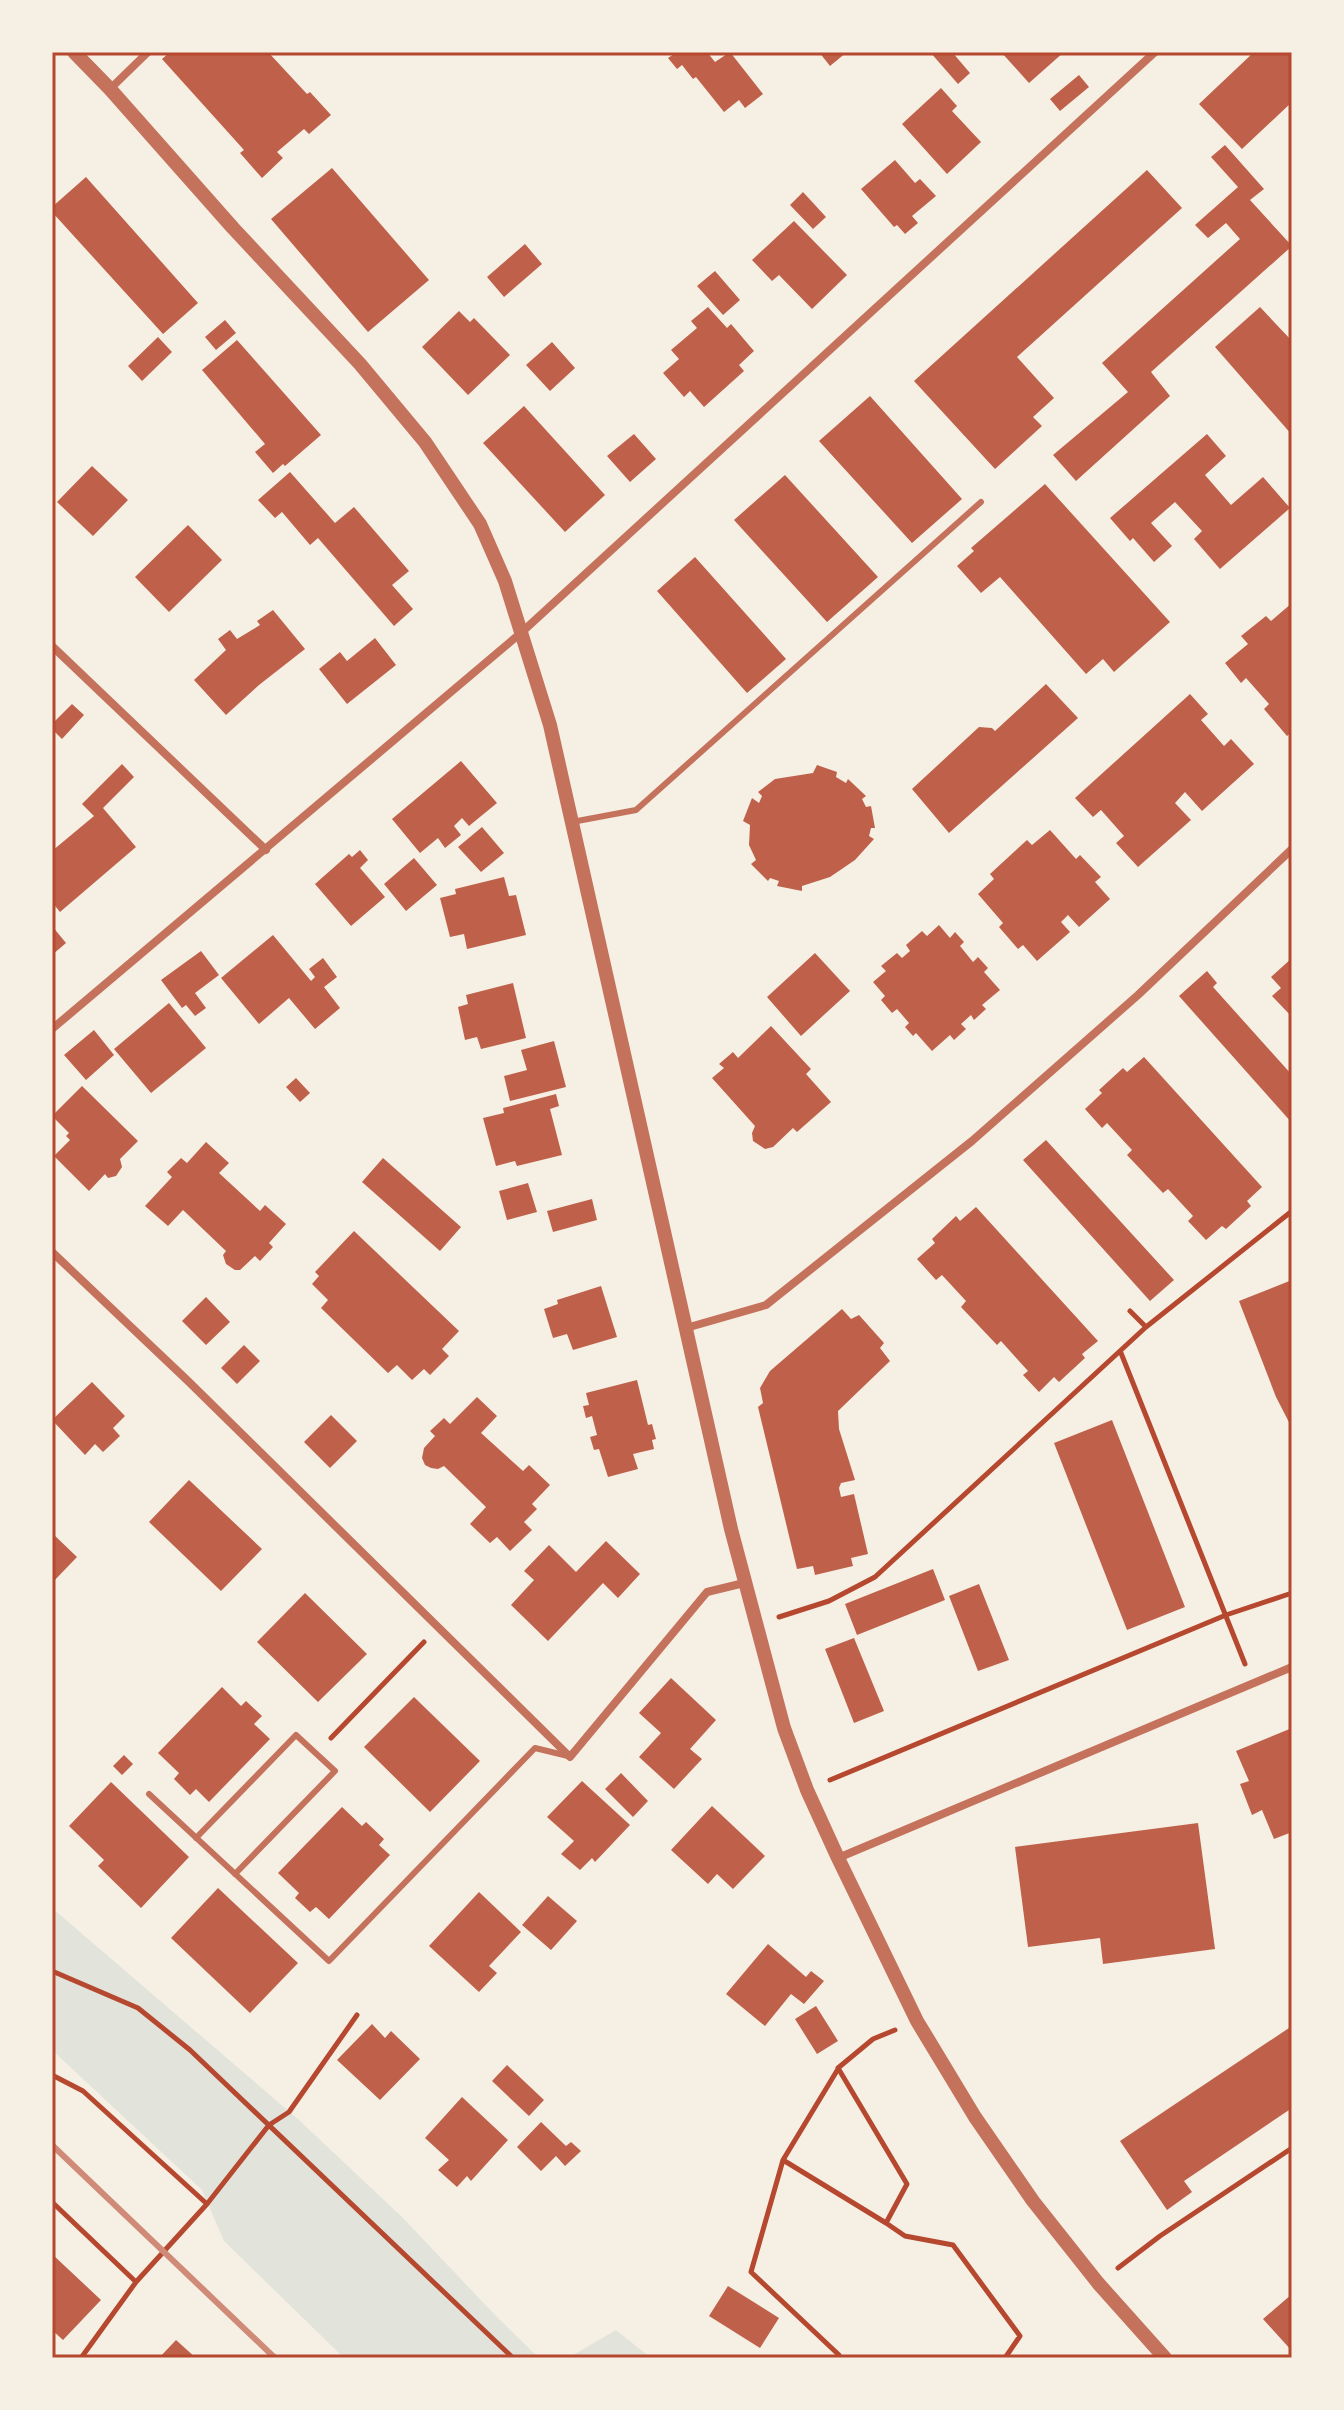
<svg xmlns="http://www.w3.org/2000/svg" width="1344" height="2410" font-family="Poppins,sans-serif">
  <rect width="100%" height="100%" fill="#f6efe4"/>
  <path fill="#e2e4dc" d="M52,1908L299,2120L402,2217L496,2316L539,2358H344L224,2241L202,2190L52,2050Z
    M616,2330L651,2358H568Z"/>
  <path fill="#bf614a" d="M170,52H268L307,94L310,92L331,115L309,134L304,129L277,152L283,158L262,178L240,153L244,150L162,59Z
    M677,52H707L715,62L730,52L763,94L745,108L739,100L724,112L696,77L693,79L682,65L677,69L668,58Z
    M819,52H847L830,66Z
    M930,52H952L970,73L958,84Z
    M1001,52H1064L1029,83Z
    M1254,52H1292V102L1242,149L1199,104Z
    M1079,75L1089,87L1060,111L1050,99Z
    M941,88L957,106L952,111L981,142L947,174L902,124Z
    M1225,145L1264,189L1250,200L1292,246L1151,372L1170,396L1076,481L1053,455L1128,392L1102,363L1240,239L1226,223L1208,238L1195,225L1238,187L1211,157Z
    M895,160L915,183L920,179L936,196L912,216L918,223L905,234L897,225L894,227L861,189Z
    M332,168L429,280L368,332L271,219Z
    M1147,170L1182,208L1017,357L1054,398L1033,417L1042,426L995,469L914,381Z
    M86,177L198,303L163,334L52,212V207Z
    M803,192L826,217L813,229L790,205Z
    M794,221L847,275L812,309L779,275L772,281L752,260Z
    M525,244L542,264L504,297L487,277Z
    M715,271L740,300L723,315L697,286Z
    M708,307L727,328L731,324L754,351L739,365L744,371L704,407L690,391L684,397L663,373L679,359L671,350L697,328L691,321Z
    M1260,307L1292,341V435L1215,347Z
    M459,311L470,322L474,318L510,355L468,395L422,347Z
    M225,320L236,333L216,350L205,337Z
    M158,337L172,352L142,381L128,366Z
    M237,340L321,435L285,466L283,464L273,473L255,452L265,444L202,370Z
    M552,342L575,368L550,391L526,365Z
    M870,396L962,499L912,543L819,441Z
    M524,406L605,495L565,532L483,443Z
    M634,434L656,459L630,482L607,456Z
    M1207,434L1226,456L1205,475L1231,505L1263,477L1290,508L1220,569L1194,539L1202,531L1175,502L1151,523L1172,546L1154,562L1133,538L1130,541L1110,518Z
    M92,466L128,500L93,536L57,502Z
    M290,472L335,523L354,507L409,571L392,585L413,609L394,626L318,538L310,545L282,512L275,518L258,500Z
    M785,475L878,577L827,622L734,520Z
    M1045,484L1170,622L1114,672L1103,659L1086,674L1000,577L981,593L957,566L974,551L971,548Z
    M188,525L222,560L169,612L135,577Z
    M695,557L786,659L747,693L657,591Z
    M1292,603V732L1287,736L1264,709L1269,704L1246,678L1241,683L1225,663L1248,644L1241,636L1266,616L1271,621Z
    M273,610L305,649L259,685L226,715L194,680L226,650L218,639L230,630L237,639L260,625L257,621Z
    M375,638L396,665L347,704L319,669L340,652L347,661Z
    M1046,684L1078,718L949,833L912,789L979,727L992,728L995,731Z
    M1190,694L1208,714L1201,720L1224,746L1231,739L1254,764L1202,811L1185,792L1175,803L1191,820L1138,867L1116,843L1124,836L1101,810L1093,817L1075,798Z
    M72,704L84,715L62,739L52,729V724Z
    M461,761L497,803L469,826L462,818L454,826L461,835L445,848L438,838L420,853L392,819Z
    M122,764L134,777L103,808L136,847L60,912L52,902V851L94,816L82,804Z
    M817,765L837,772L836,777L846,783L848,779L866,796L862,799L866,807L871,806L875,828H871L869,836L874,839L855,860L830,877L802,886V891L777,886L779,881L770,878L768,881L751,864L756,860L749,845L750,825L743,821L752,798L759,803L762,796L758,792L775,779L813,773Z
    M482,827L504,853L481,872L458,847Z
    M1050,830L1076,859L1080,855L1101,877L1095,882L1110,899L1079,927L1068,915L1061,922L1070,932L1037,961L1023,945L1018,949L999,927L1003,923L978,894L994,879L990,874L1027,840L1032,845Z
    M360,850L368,860L360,868L385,897L351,926L315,884L349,854L352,857Z
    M414,858L437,885L406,911L384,884Z
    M504,877L509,896L516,895L526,935L467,949L464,934L450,937L440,898L456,894L455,889Z
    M939,925L950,938L955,932L964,942L960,946L973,962L978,957L988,968L984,972L1000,990L982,1005L986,1009L974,1020L971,1015L961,1024L966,1029L954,1040L950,1035L932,1051L916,1033L913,1036L905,1027L909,1023L897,1009L892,1013L881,1000L885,996L873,982L886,971L881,966L897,953L902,958L910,951L906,945L922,931L927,936Z
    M52,926L66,943L52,955Z
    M273,935L311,981L315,977L309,969L323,958L337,977L324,987L340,1008L315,1029L289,998L259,1024L221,978Z
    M201,951L219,975L195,993L206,1008L195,1016L186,1005L182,1008L161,980Z
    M815,953L850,991L801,1036L767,997Z
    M1292,958V1017L1272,996L1281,988L1271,977Z
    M1207,971L1217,983L1213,987L1292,1075V1123L1179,996Z
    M513,983L526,1038L481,1049L477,1037L465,1040L458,1007L468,1004L466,995Z
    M169,1003L206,1048L151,1093L114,1049Z
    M771,1026L811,1069L806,1074L831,1102L797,1132L793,1128L773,1147L765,1149L753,1141L752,1133L755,1126L712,1078L724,1068L719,1064L733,1052L738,1058Z
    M94,1030L114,1055L86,1080L64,1055Z
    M554,1041L566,1087L510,1101L504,1076L527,1070L521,1050Z
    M1144,1057L1262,1187L1247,1201L1251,1206L1226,1229L1222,1226L1206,1240L1188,1221L1193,1216L1168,1189L1163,1193L1127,1155L1132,1150L1107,1123L1102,1128L1085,1109L1102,1093L1099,1090L1123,1068L1127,1072Z
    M296,1078L310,1093L300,1102L286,1087Z
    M82,1086L138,1141L120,1159L122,1167L116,1176L108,1178L105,1174L89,1191L54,1156L70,1140L66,1136L69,1133L52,1116Z
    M556,1094L559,1106L550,1109L562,1155L517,1166L515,1161L496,1166L483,1118L504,1113L503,1108Z
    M1046,1140L1174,1280L1150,1301L1023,1160Z
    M206,1142L229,1163L219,1173L260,1211L265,1205L286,1224L269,1243L273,1247L260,1261L255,1256L240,1270H235L226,1264L223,1255L226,1251L183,1210L168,1226L145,1206L172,1177L167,1172L181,1158L187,1163Z
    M383,1158L461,1227L440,1251L362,1182Z
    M528,1183L537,1212L507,1220L499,1191Z
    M592,1199L597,1220L553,1232L547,1211Z
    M976,1207L1098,1341L1082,1354L1085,1358L1059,1382L1054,1377L1039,1392L1023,1375L1028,1371L1001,1341L997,1345L961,1307L966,1301L942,1275L936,1280L917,1259L935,1243L932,1239L956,1216L960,1221Z
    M354,1231L459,1331L442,1349L449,1356L430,1375L424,1369L412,1380L397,1365L388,1373L321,1308L328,1300L312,1284L319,1276L315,1272Z
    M1292,1280V1428L1276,1397L1239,1301Z
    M601,1286L617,1337L573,1350L567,1334L553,1338L544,1309L558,1304L557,1300Z
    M206,1297L230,1322L206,1345L182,1321Z
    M842,1309L851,1319L859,1315L884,1343L880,1348L890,1361L838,1411L839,1429L855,1480L841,1483L839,1488L841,1497L854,1494L868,1554L851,1558L853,1566L815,1575L813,1566L797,1569L758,1407L763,1403L760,1388L770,1371Z
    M244,1345L260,1361L237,1384L221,1368Z
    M637,1380L648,1425L652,1424L656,1439L652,1440L654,1449L633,1454L638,1469L608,1477L599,1449L594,1450L590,1437L597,1435L592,1416L586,1418L583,1406L589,1405L586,1393Z
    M92,1382L125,1416L113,1428L120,1436L103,1452L95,1444L85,1455L52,1420Z
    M477,1397L497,1416L481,1433L523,1471L529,1465L550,1485L532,1504L537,1509L524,1522L532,1530L510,1551L497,1537L490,1543L470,1524L486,1507L444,1466L438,1469L431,1468L425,1465L422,1458L424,1448L435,1436L430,1431L444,1418L450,1424Z
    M331,1415L357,1441L330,1468L304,1442Z
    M1112,1420L1185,1607L1127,1630L1054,1443Z
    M189,1480L262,1549L221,1591L149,1522Z
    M52,1533L77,1557L52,1583Z
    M606,1541L640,1574L618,1598L603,1583L548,1641L511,1605L534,1580L524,1571L549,1545L576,1572Z
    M933,1569L945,1600L857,1635L845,1604Z
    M979,1584L1009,1660L978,1671L949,1596Z
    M305,1593L367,1654L318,1702L257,1642Z
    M854,1638L884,1711L854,1723L825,1649Z
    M671,1678L716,1720L690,1749L702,1759L674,1789L639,1757L661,1733L639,1713Z
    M222,1687L241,1706L246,1701L262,1716L254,1724L270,1739L209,1802L196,1789L190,1795L174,1779L179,1773L158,1753Z
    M414,1697L480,1761L430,1812L364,1747Z
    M1292,1728V1832L1274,1839L1262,1810L1252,1815L1240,1784L1249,1781L1236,1751Z
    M124,1755L133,1764L122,1775L113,1766Z
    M621,1773L648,1801L633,1817L605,1789Z
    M582,1781L630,1825L595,1862L592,1858L580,1870L561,1854L574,1841L547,1817Z
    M111,1782L189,1857L141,1908L98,1866L104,1860L69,1826Z
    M712,1806L765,1856L733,1889L717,1874L708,1884L671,1850Z
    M342,1807L362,1826L366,1822L384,1839L379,1845L390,1855L329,1919L316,1907L310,1912L295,1898L299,1893L278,1873Z
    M1198,1823L1215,1949L1103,1964L1100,1938L1028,1947L1015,1847Z
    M218,1888L298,1963L250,2013L171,1938Z
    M479,1892L521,1932L489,1966L497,1973L479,1992L429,1946Z
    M548,1896L577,1921L551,1950L522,1925Z
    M768,1944L806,1977L811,1971L824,1981L804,2004L791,1994L765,2026L726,1994Z
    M816,2006L838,2041L817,2054L795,2019Z
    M372,2024L385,2038L391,2031L420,2059L380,2100L337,2060Z
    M1292,2026V2108L1184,2181L1192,2192L1167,2210L1120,2141Z
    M507,2065L544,2100L529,2116L492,2081Z
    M462,2097L508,2140L471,2181L467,2176L457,2187L438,2170L449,2160L425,2138Z
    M541,2122L566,2146L571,2142L581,2151L565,2166L556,2156L541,2171L517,2147Z
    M52,2254L101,2300L63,2340L52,2330Z
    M728,2286L779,2318L760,2348L709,2316Z
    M1292,2294V2351L1263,2319Z
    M176,2340L196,2358H159Z"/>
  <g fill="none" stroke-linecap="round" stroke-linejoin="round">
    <path stroke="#b5482f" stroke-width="5" d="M1130,1311L1146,1327
      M1121,1353L1245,1664
      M779,1617L829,1601L875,1577L1146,1327L1292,1211
      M331,1738L424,1642
      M830,1780L1226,1615L1292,1593
      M52,1971L138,2008L190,2050L513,2358
      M895,2030L873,2039L838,2068L907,2184L886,2223L905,2236L953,2245L1020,2336L1005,2358
      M52,2075L83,2091L207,2204
      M783,2160L886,2223
      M52,2202L136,2282
      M1118,2268L1160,2236L1292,2148
      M81,2358L136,2282L207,2204L269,2125L289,2112L357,2015
      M836,2358L839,2355L751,2272L783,2160L838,2069"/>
    <path stroke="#c5725c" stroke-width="6" d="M572,822L636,810L981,502
      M149,1794L329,1961L535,1748L568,1756
      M196,1838L296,1735L335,1771L235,1874"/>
    <path stroke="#c5725c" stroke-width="8" d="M110,89L148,52
      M52,646L266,850
      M52,1029L522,632L1155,52
      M52,1252L188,1381L570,1757L707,1592L744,1583
      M686,1328L766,1305L972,1141L1138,995L1292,849
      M838,1858L1292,1667"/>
    <path stroke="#c5725c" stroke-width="14" d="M74,52L110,89L233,228L360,364L425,442L480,524L505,581L550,725L731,1529L784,1728L807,1790L838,1858L917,2021L975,2117L1033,2201L1098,2283L1165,2358"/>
    <path stroke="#cf8b77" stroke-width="6" d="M52,2145L275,2358"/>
  </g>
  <rect width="1344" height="2410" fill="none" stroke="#f6efe4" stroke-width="108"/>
  <rect x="54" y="54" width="1236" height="2302" fill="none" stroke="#b5482f" stroke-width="3"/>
</svg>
